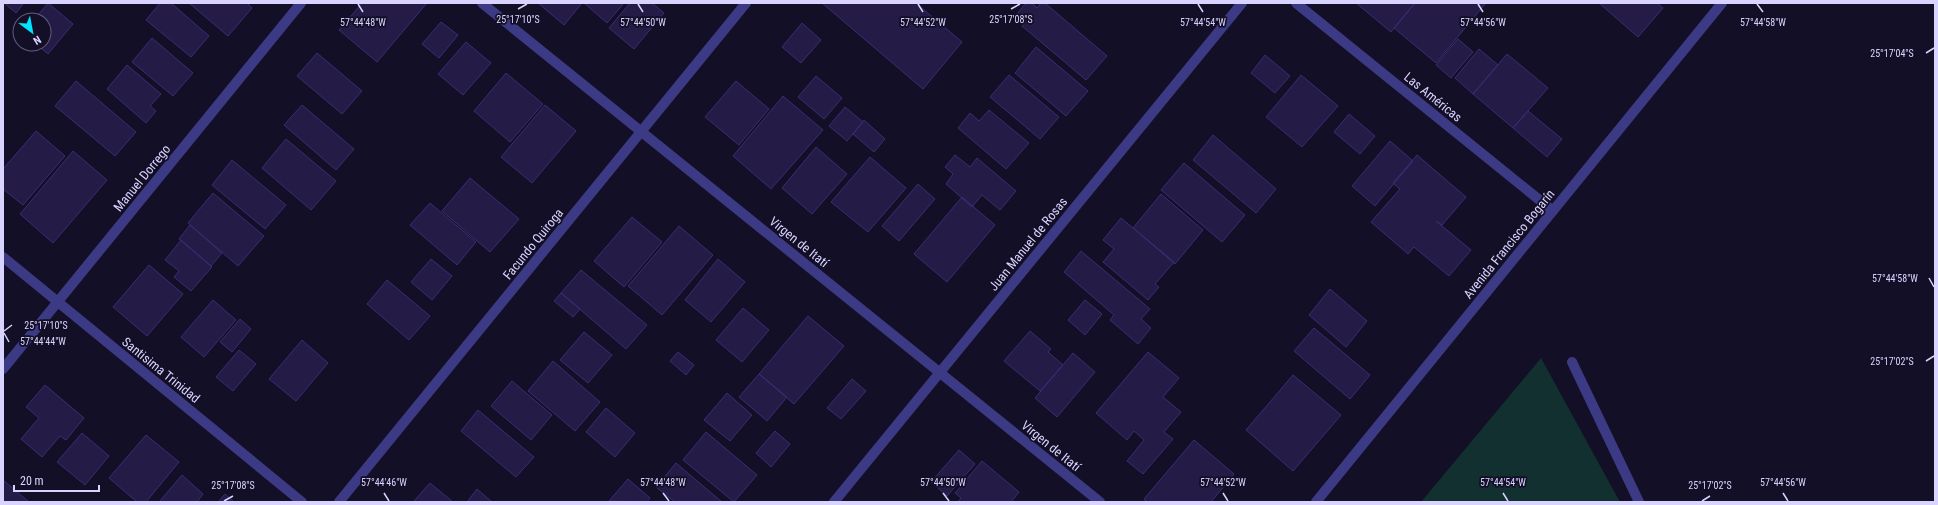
<svg xmlns="http://www.w3.org/2000/svg" width="1938" height="505" font-family="'Roboto Condensed',sans-serif">
  <rect width="100%" height="100%" fill="#130f26"/>
  <path fill="#12302f" d="M1541,358L1620,502H1421Z"/>
  <path fill="#241b47" stroke="#3b2d73" d="M4,3H24L16,13Z
    M48,3L73,24L48,54L36,44H44V20H34Z
    M160,3H171L209,36L191,57L146,20Z
    M189,3H247L252,8L228,36Z
    M362,3H427L377,62L339,30Z
    M538,3H582L564,25Z
    M584,3H624L607,23Z
    M630,3H652L664,13L634,49L609,28Z
    M822,3H916L962,42L923,89Z
    M1026,3H1032L1037,8L1041,3H1045L1107,56L1086,80L1022,26L1025,22L1016,15Z
    M1356,3H1414V4L1391,32Z
    M1486,3L1436,63L1394,28L1415,3Z
    M1599,3H1657L1663,8L1638,37Z
    M441,22L458,35L439,58L422,44Z
    M802,23L821,40L801,63L782,47Z
    M152,38L193,73L173,96L132,62Z
    M1458,39L1473,52L1451,78L1436,65Z
    M466,42L491,63L463,95L438,74Z
    M1036,47L1088,91L1066,116L1015,73Z
    M1479,49L1498,65L1473,94L1455,78Z
    M317,53L362,91L342,114L297,76Z
    M1507,54L1548,88L1513,128L1473,94Z
    M1265,55L1290,76L1275,93L1251,73Z
    M127,65L161,94L150,106L156,111L146,123L107,89Z
    M506,73L543,104L510,142L474,111Z
    M1009,75L1059,117L1040,139L990,97Z
    M1301,75L1338,106L1302,147L1266,117Z
    M816,76L842,98L824,119L798,97Z
    M76,81L136,132L115,156L55,106Z
    M736,81L769,109L739,145L705,117Z
    M783,96L823,130L771,189L733,156Z
    M302,105L354,149L336,170L284,125Z
    M545,105L576,131L532,183L501,157Z
    M845,107L863,122L847,141L829,126Z
    M989,110L1029,143L1006,169L958,128L970,113L979,121Z
    M1528,111L1562,139L1547,157L1513,128Z
    M1349,114L1375,136L1360,154L1334,132Z
    M864,120L885,139L874,152L853,134Z
    M36,131L65,156L23,205L3,189V169Z
    M1213,135L1276,189L1256,213L1193,160Z
    M286,139L336,181L311,210L262,168Z
    M1390,141L1413,161L1375,206L1352,186Z
    M816,147L847,174L812,214L782,188Z
    M73,151L107,180L53,243L20,214Z
    M955,155L970,167L977,158L1016,191L1000,210L982,195L972,207L946,184L953,174L945,167Z
    M1417,155L1466,197L1442,225L1436,221L1471,250L1449,276L1414,247L1408,254L1371,222L1400,189L1393,183Z
    M870,157L906,188L868,232L831,202Z
    M232,160L286,205L265,229L212,185Z
    M1184,163L1245,215L1222,242L1161,190Z
    M470,178L519,219L490,252L442,211Z
    M918,184L935,199L899,241L882,226Z
    M213,193L264,236L238,266L188,223Z
    M1161,194L1203,230L1175,264L1133,228Z
    M962,197L995,225L947,282L914,254Z
    M430,203L476,242L457,265L410,225Z
    M632,217L662,242L624,287L594,261Z
    M1121,218L1174,262L1155,284L1159,287L1148,300L1103,262L1114,249L1103,240Z
    M190,225L222,253L211,266L179,239Z
    M679,226L713,255L662,315L628,286Z
    M181,240L212,267L191,291L174,277L179,271L165,260Z
    M1081,251L1150,309L1141,319L1151,328L1138,344L1110,320L1114,315L1064,272Z
    M431,259L452,276L432,300L411,282Z
    M718,259L745,282L711,322L685,300Z
    M149,265L183,294L147,336L113,307Z
    M581,270L647,325L626,349L561,293Z
    M387,280L430,316L409,340L367,304Z
    M1330,289L1367,321L1346,347L1309,315Z
    M561,293L580,309L573,317L554,301Z
    M213,300L236,320L204,357L181,337Z
    M1085,300L1102,314L1085,335L1068,320Z
    M743,308L769,330L742,362L716,340Z
    M808,316L844,346L794,404L759,374Z
    M240,319L251,329L232,352L220,342Z
    M1314,328L1370,375L1350,399L1294,351Z
    M1030,331L1051,349L1048,352L1063,365L1040,391L1004,361Z
    M584,332L612,355L588,383L560,360Z
    M302,340L328,363L296,401L269,379Z
    M239,350L256,364L233,391L216,377Z
    M678,352L694,365L686,375L670,361Z
    M1148,352L1179,378L1163,397L1181,412L1164,432L1173,439L1143,474L1127,461L1144,440L1134,431L1127,440L1096,413Z
    M1073,353L1095,372L1057,417L1035,398Z
    M553,361L600,402L575,431L528,391Z
    M759,374L787,397L767,421L739,397Z
    M1293,375L1341,415L1293,471L1246,430Z
    M852,379L866,391L841,419L827,408Z
    M512,381L552,415L531,440L491,406Z
    M45,385L84,418L66,440L60,436L42,457L21,439L39,418L26,407Z
    M727,393L752,415L730,441L704,420Z
    M606,408L635,433L615,457L586,432Z
    M478,410L534,457L516,477L461,431Z
    M775,431L790,444L771,467L756,453Z
    M706,432L757,475L734,502L683,460Z
    M82,433L109,456L85,485L57,462Z
    M146,435L179,462L146,502H137L109,478Z
    M1194,440L1234,474L1211,502H1147L1144,499Z
    M959,450L975,464L947,496L931,482Z
    M982,461L1019,492L1011,502H958L961,498L955,493Z
    M676,463L722,502H675L656,487Z
    M182,475L203,494L197,502H159Z
    M628,479L650,498L647,502L609,501Z
    M3,480L29,502H3Z
    M430,483L453,502H413Z
    M477,489L492,502H467Z
    M225,494L234,502H218Z"/>
  <g fill="none" stroke-linecap="round" stroke-linejoin="round">
    <path stroke="#3d3a85" stroke-width="10" d="M482,3L1100,502
      M1296,3L1553,211
      M3,257L302,502
      M1572,362L1639,502
      M3,369L301,3
      M339,502L746,3
      M834,502L1242,3
      M1316,502L1722,3"/>
  </g>
  <path fill="none" stroke="#d9d4ff" stroke-width="1.5" d="M358,4L363,12M638,4L643,12M918,4L923,12M1198,4L1203,12M1478,4L1483,12M1757,4L1763,12M518,9L527,4M1011,9L1020,4M1926,53L1934,48M1929,278L1934,287M4,331L12,325M4,333L9,342M1926,361L1934,356M384,493L389,501M663,493L669,501M943,493L949,501M1223,493L1228,501M1503,493L1508,501M1783,493L1788,501M224,501L233,496M1702,501L1710,496"/>
  <g text-anchor="middle" dominant-baseline="central" stroke-width="3.5" stroke-linejoin="round" paint-order="stroke">
    <g font-size="13" fill="#d9d4ff" stroke="#130f26">
      <text transform="translate(1433 97) rotate(39)">Las Américas</text>
      <text transform="translate(142 178) rotate(-51)">Manuel Dorrego</text>
      <text transform="translate(799 242) rotate(39)">Virgen de Itatí</text>
      <text transform="translate(533 244) rotate(-51)">Facundo Quiroga</text>
      <text transform="translate(1028 244) rotate(-51)">Juan Manuel de Rosas</text>
      <text transform="translate(1509 244) rotate(-51)">Avenida Francisco Bogarín</text>
      <text transform="translate(161 370) rotate(39)">Santisima Trinidad</text>
      <text transform="translate(1051 446) rotate(39)">Virgen de Itatí</text>
    </g>
  </g>
  <g font-size="10" text-anchor="middle" fill="#d9d4ff" stroke="#130f26" stroke-width="3.5" stroke-linejoin="round" paint-order="stroke">
    <text x="518" y="23">25°17'10"S</text>
    <text x="1011" y="23">25°17'08"S</text>
    <text x="363" y="26">57°44'48"W</text>
    <text x="643" y="26">57°44'50"W</text>
    <text x="923" y="26">57°44'52"W</text>
    <text x="1203" y="26">57°44'54"W</text>
    <text x="1483" y="26">57°44'56"W</text>
    <text x="1763" y="26">57°44'58"W</text>
    <text x="1892" y="57">25°17'04"S</text>
    <text x="1895" y="282">57°44'58"W</text>
    <text x="46" y="329">25°17'10"S</text>
    <text x="43" y="345">57°44'44"W</text>
    <text x="1892" y="365">25°17'02"S</text>
    <text x="384" y="486">57°44'46"W</text>
    <text x="663" y="486">57°44'48"W</text>
    <text x="943" y="486">57°44'50"W</text>
    <text x="1223" y="486">57°44'52"W</text>
    <text x="1503" y="486">57°44'54"W</text>
    <text x="1783" y="486">57°44'56"W</text>
    <text x="233" y="489">25°17'08"S</text>
    <text x="1710" y="489">25°17'02"S</text>
  </g>
  <rect width="1938" height="505" fill="none" stroke="#d9d4ff" stroke-width="8"/>
  <g transform="translate(32 32) rotate(148)"><circle r="19" fill="#130f26" stroke="#625e7d"/>
  <path d="M0-3L7 15L0 10L-7 15Z" fill="#00e5ff"/>
  <text y="-6" font-size="11" font-weight="bold" text-anchor="middle" fill="#d9d4ff">N</text>
  </g>
  <path d="M14 485v6h85v-6" fill="none" stroke="#d9d4ff" stroke-width="2"/>
  <text x="20" y="485" font-size="12" fill="#d9d4ff" stroke="#130f26" stroke-width="3" paint-order="stroke">20 m</text>
</svg>
